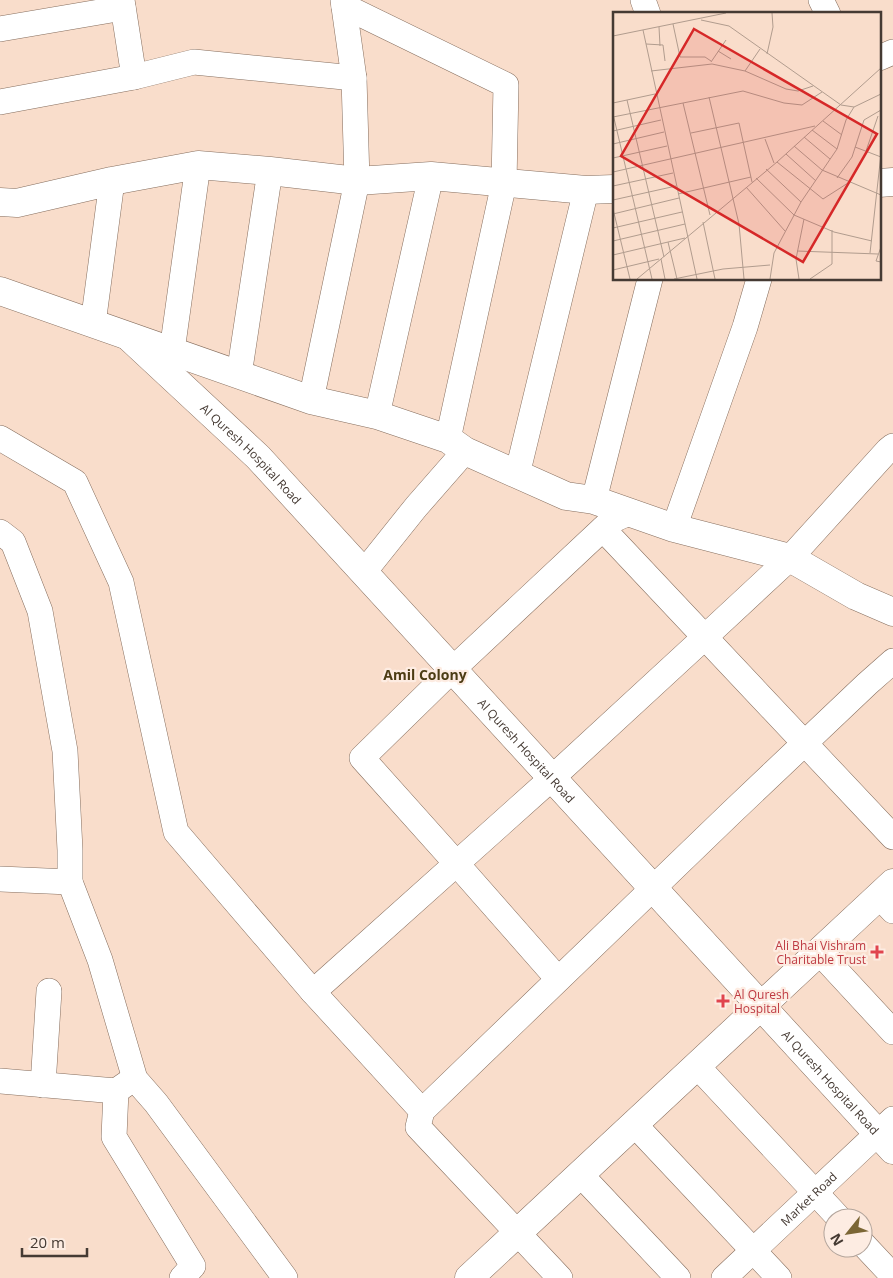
<svg xmlns="http://www.w3.org/2000/svg" width="893" height="1278" font-family="'Open Sans',sans-serif">
  <rect width="100%" height="100%" fill="#f9ddcb"/>
  <g fill="none" stroke-linecap="round" stroke-linejoin="round">
    <defs>
      <g id="street">
        <path d="M122,0L134,77"/>
        <path d="M643,0L648,14"/>
        <path d="M821,0L828,14"/>
        <path d="M344,6L506,85L504,183L448,439"/>
        <path d="M0,29L123,8"/>
        <path d="M879,58L893,52"/>
        <path d="M0,102L134,77L194,62L354,78"/>
        <path d="M93,324L112,181"/>
        <path d="M172,351L198,165"/>
        <path d="M239,375L270,171"/>
        <path d="M311,400L357,181L354,78L343,0"/>
        <path d="M377,415L431,176"/>
        <path d="M0,438L75,482L121,582L176,832L313,992L422,1111"/>
        <path d="M517,475L586,190"/>
        <path d="M594,500L650,279"/>
        <path d="M674,528L745,327L759,279"/>
        <path d="M603,529L893,837"/>
        <path d="M0,532L13,542L40,611L65,751L70,850V882L100,960L135,1079L156,1103L285,1278"/>
        <path d="M364,572L416,507L465,451"/>
        <path d="M0,879L70,882"/>
        <path d="M879,896L893,911"/>
        <path d="M819,952L893,1032"/>
        <path d="M558,979L456,863L362,758L453,669L611,521L631,512"/>
        <path d="M313,992L552,778L705,637L790,558L888,450L893,446"/>
        <path d="M697,1066L839,1218"/>
        <path d="M0,1081L116,1091L129,1082"/>
        <path d="M43,1085L49,991"/>
        <path d="M116,1091L114,1137L193,1266L182,1278"/>
        <path d="M634,1124L779,1278"/>
        <path d="M580,1174L678,1278"/>
        <path d="M863,1244L893,1276"/>
        <path d="M560,1278L418,1127L422,1111L731,813L867,684L893,661"/>
        <path id="s1" d="M724,1278L893,1119"/>
      </g>
      <g id="secondary">
        <path d="M879,183L893,182"/>
        <path d="M0,202L17,203L112,181L198,165L270,171L357,181L431,176L586,190L614,189"/>
        <path d="M0,291L311,400L377,415L448,439L465,451L566,496L594,500L674,528L790,558L856,596L893,612"/>
        <path id="s2" d="M129,337L258,457L893,1150"/>
        <path d="M469,1278L893,883"/>
      </g>
    </defs>
    <use href="#street" stroke="#866e5e" stroke-width="26"/>
    <use href="#secondary" stroke="#866e5e" stroke-width="29"/>
    <use href="#street" stroke="#fff" stroke-width="25"/>
    <use href="#secondary" stroke="#fff" stroke-width="28"/>
  </g>
  <g fill="#e0444e" stroke="#fdece2" stroke-width="2">
    <path d="M874.5 944.5h5v5h5v5h-5v5h-5v-5h-5v-5h5z"/>
    <path d="M720.5 993.5h5v5h5v5h-5v5h-5v-5h-5v-5h5z"/>
  </g>
  <g text-anchor="middle" dominant-baseline="central" stroke-width="4.5" stroke-linejoin="round" paint-order="stroke">
    <g font-size="12" fill="#453a33" stroke="#fdece2">
      <text stroke="none"><textPath href="#s2" startOffset="169">Al Quresh Hospital Road</textPath></text>
      <text stroke="none"><textPath href="#s2" startOffset="574">Al Quresh Hospital Road</textPath></text>
      <text stroke="none"><textPath href="#s2" startOffset="1024">Al Quresh Hospital Road</textPath></text>
      <text stroke="none"><textPath href="#s1" startOffset="116">Market Road</textPath></text>
    </g>
    <g font-size="12" fill="#be3a42" stroke="#fdece2" text-anchor="end">
      <text x="866" y="945">Ali Bhai Vishram<tspan x="866" dy="14">Charitable Trust</tspan></text>
      <text x="734" y="994" text-anchor="start">Al Quresh<tspan x="734" dy="14">Hospital</tspan></text>
    </g>
    <g font-size="14" font-weight="bold" fill="#4c3c14" stroke="#fdece2">
      <text x="425" y="674">Amil Colony</text>
    </g>
  </g>
  <g transform="translate(613 12)">
    <rect width="268" height="268" fill="#f9ddcb"/>
    <path fill="none" stroke="#b19c8e" stroke-width="1" d="M88,8L116,14L228,93L241,95M60,12L67,45H92L98,49M46,15L47,34M30,18L84,267M0,24L113,1M33,32L50,33L52,49M105,39L118,47M154,42L160,15L159,1M98,50L113,28M38,59L99,52L132,59L173,77L185,79L200,74M132,59L147,37M96,85L126,212L131,267M14,88L51,245M0,91L42,82M70,91L97,203M0,102L39,267M0,105L130,79L171,91L189,93L209,80M210,109L229,123M199,118L224,137M0,119L48,108M78,121L126,111L139,170M191,125L217,147M152,127L161,151M0,132L51,120M181,134L209,158L268,183M242,135L268,145M253,139L265,104M173,142L203,169M0,146L54,134M164,150L210,187L235,171M153,157L188,190M0,160L202,114M143,166L181,203L221,220L259,229M224,166L239,145L251,108L268,98M0,174L60,161M133,175L172,219M65,182L138,165M0,188L63,174M0,197L17,267M0,202L66,186M90,210L102,267M0,216L69,200M0,229L72,212M55,230L64,267M268,235L263,249L268,250M184,239L265,242M257,241L268,142M0,243L72,226M48,247L52,267M0,258L46,247M24,267L164,150L268,56M61,267L110,257L157,253M157,267L161,241L188,190L224,137L233,108L241,95L268,82M186,267L183,247L191,207M197,267L219,252V218"/>
    <path fill="#d62828" fill-opacity="0.15" stroke="#d62828" stroke-width="2.5" d="M81,17L264,122L190,250L8,144Z"/>
    <rect width="268" height="268" fill="none" stroke="#453a33" stroke-width="2.5"/>
  </g>
  <g transform="translate(848 1233) rotate(240)"><circle r="24" fill="#fdece2" stroke="#b3a59c"/>
  <path d="M0-4L9 19L0 12L-9 19Z" fill="#7b6635"/>
  <text y="-8" font-size="14" font-weight="bold" text-anchor="middle" fill="#453a33">N</text>
  </g>
  <path d="M22 1248v8h65v-8" fill="none" stroke="#453a33" stroke-width="2.5"/>
  <text x="30" y="1248" font-size="15" fill="#453a33" stroke="#fdece2" stroke-width="4" paint-order="stroke">20 m</text>
</svg>
